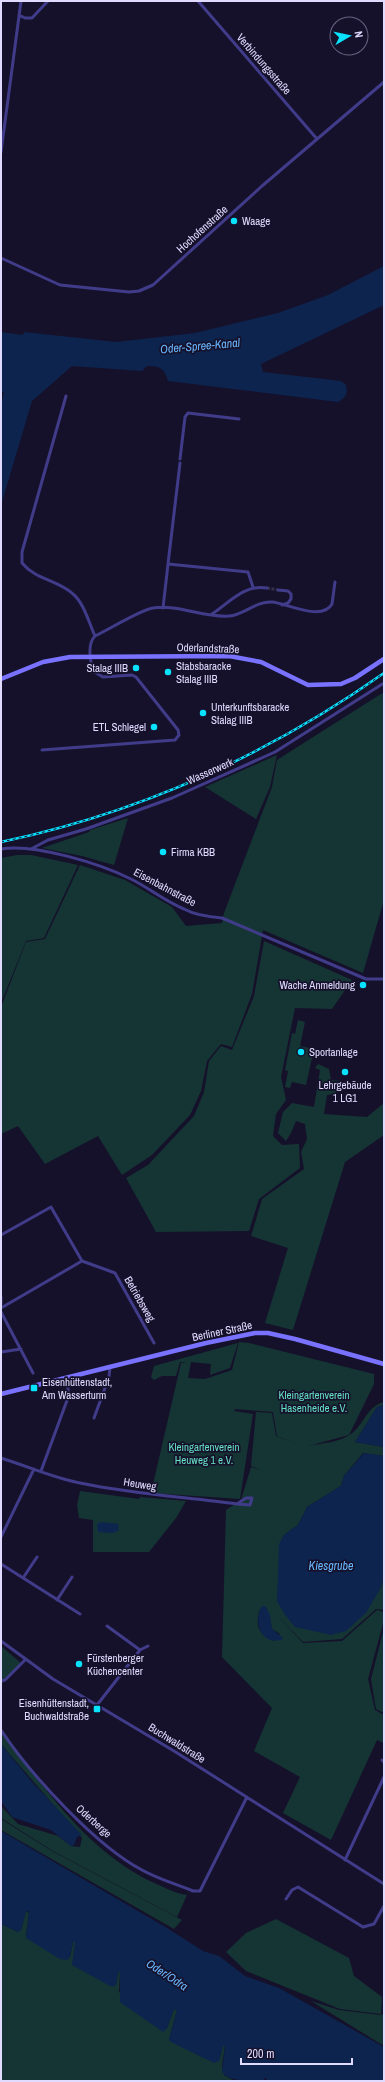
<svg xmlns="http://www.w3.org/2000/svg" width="385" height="2082" font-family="'Archivo Narrow',sans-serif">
  <rect width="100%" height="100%" fill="#16112b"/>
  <path fill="#143534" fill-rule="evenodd" d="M384,692V900L363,973L263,930L252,994L232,1047L221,1044L207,1061L201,1091L190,1115L152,1155L122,1175L98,1136L45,1164L18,1126L1,1134V1007L26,942L45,939L80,865L125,880L172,907L186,926L222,923L224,913L272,787L277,760Z
    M277,755L270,787L256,819L205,787Z
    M128,818L114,865L82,856L42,848L89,832L90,830Z
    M17,855H31L78,865L44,938L26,941L1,1003V858Z
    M264,941L352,980L332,1009L295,1008L281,1077L286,1100L276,1114L273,1136L282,1145L299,1144L300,1168L259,1199L249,1231L156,1232L126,1178L148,1165L194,1116L204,1092L209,1061L221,1046L232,1050L254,996Z
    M298,1020L305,1022L300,1046L314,1049L306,1085L292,1082L290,1088L285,1087L288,1071L285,1070L292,1033L295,1034Z
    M318,1064L329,1069L331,1080L341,1081L343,1086L336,1094L327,1095L324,1114L367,1117L384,1103V1135L345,1162L293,1330L265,1323L288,1248L251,1236L262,1199L304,1169L301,1152L307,1139L305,1124L296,1121L291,1133L286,1141L278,1133L283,1112L292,1103L314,1107L320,1070L315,1068Z
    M239,1342L249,1343L374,1374V1384L349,1435L308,1446C321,1443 336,1443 348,1436C363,1428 366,1406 384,1402V1405L377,1407L355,1442L384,1447V1456L363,1453L344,1476L341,1486L307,1507L298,1525L284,1535L380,1589L384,1577V1610L376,1609L342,1639L303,1642L275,1613L303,1643L342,1641L377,1610L384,1612V1620L368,1679L375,1710L384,1715V1743L377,1740L331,1840L283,1813L300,1777L254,1751L272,1708L222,1657L226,1510L241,1500L251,1467L263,1471L251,1466L256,1412L272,1413L276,1436L299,1445L277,1436L273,1412L235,1409L234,1411L253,1414L240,1499L151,1493L181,1363L187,1362H180L176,1376H162L154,1380L151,1377L154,1366L238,1343L230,1368L210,1375L211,1364L191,1362L188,1378L205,1379L232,1370ZM266,1607L272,1629L280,1634L273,1641C258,1630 256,1631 259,1611Z
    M80,1491L139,1499L140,1497L186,1501L176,1518L149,1552H93V1520L79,1518L77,1505Z
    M384,1628V1713L376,1709L371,1679Z
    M1,1646L22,1664L3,1680L1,1678Z
    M1,1728C43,1788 91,1857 161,1886C170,1890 178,1894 187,1895L177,1917L53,1851L1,1818V1806L18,1824L58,1836L71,1846L80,1847L82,1838L1,1744Z
    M1,1819L52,1851L182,1920L174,1929L1,1830Z
    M26,1911L29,1913L26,1935L70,1957L73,1942L75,1941L116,1985L118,1973L120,1971L119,1992L167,2028L174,2009L177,2010L169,2040L219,2061L223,2045L225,2046L222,2065L224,2075L235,2081H1V1924L18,1932L21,1930Z
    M276,1919L349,1958L354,1976L382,1997L381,2014L340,2009L246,1971L226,1952L246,1933Z
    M311,2001L339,2010L381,2015L384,2013V2046Z"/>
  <path fill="#0d244e" d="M384,266V305L261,364L263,372L341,381L346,385C348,394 346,397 338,402L168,381C164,368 160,366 147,366L142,371L72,366L32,401L1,505V404L4,393L1,391V332L23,335L24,332L116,342L195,333L278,313L328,295Z
    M384,1405V1447L355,1442L377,1407Z
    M364,1453L384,1456V1577L380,1589L366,1613L346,1631L331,1635L295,1627L285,1615L277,1601L279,1544L284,1535L298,1525L307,1507L341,1486L344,1476Z
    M101,1522L118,1524L119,1530L113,1533L98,1532L97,1524Z
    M264,1606L266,1607L270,1615L272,1629L283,1638L281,1640C260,1644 254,1623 261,1607Z
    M1,1744L32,1782L82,1835L77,1837L74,1845L71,1846L51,1830L12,1817L1,1801Z
    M1,1831L167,1928L203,1951L219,1956L245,1976L279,1988L384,2047V2081H267L266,2077L263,2081C251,2081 229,2082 222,2072L225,2046H223L219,2061L214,2063L171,2042L169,2040L177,2010L174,2009L167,2028L163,2032L120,2002V1971L118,1973L116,1985L112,1987L72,1965L75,1942H73L70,1957L67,1960L60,1959L26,1938L29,1913L28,1911H26L21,1930L18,1932L1,1924Z"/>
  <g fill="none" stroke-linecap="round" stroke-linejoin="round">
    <path stroke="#342f4b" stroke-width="3" stroke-dasharray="3 1.5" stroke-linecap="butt" d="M267,588L278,590"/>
    <path stroke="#403c8a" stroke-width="3" d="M198,1L317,139
      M19,15L25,18H32L48,1
      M1,152L21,1
      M1,258L60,285L129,292L139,291L153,285L262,186L384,82
      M66,396L22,552V563C36,580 58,580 73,594C84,603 89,623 95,636
      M180,459L185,417L188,413L239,419
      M168,564L180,463
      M278,590L288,591L291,594V599L288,603L282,605
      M163,608L168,564L248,572L253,587
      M212,614C229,603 244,584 267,588
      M42,750L175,740L179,735L178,730L136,677L132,675L103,677L93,671C90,660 87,644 95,636C108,630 142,609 153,608C178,604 204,618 229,616C244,615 256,601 272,602C286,603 322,622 332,604L335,582
      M1,849C34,843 101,864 131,879C149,888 165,901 184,909C195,915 209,917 222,918L366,979H384
      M31,849L48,840L86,829L172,798L275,752L384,683
      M1,1235L51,1207L82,1261L1,1308
      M82,1261L115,1273L154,1343
      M1,1297V1304
      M1,1312L33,1373
      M1,1352L21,1349
      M94,1418L109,1377L110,1367
      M1,1458C27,1466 53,1478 80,1483C132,1494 185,1497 237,1504L246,1498H252L250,1505L237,1504
      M41,1471L69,1395L66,1378
      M1,1537L34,1469
      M1,1564L80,1614
      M23,1578L37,1557
      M57,1600L72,1577
      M1,1641L53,1679L174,1751L384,1884
      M140,1650L148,1646
      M1,1681L5,1680L25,1660
      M97,1705L140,1650L107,1626
      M1,1730C30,1774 96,1846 142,1870C158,1879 176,1884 193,1891H200L247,1797
      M382,1760L384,1762
      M345,1860L384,1777
      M286,1899L292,1890L298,1887L363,1927L374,1924L384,1906"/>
    <path stroke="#7872ff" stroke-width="4.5" d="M1,679L43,662L70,657L229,656L261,662L308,685L341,684L355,678L384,659
      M1,1394L206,1343L255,1333H268L295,1339L384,1364"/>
    <defs>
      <path id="rail" d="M1,842C139,813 269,754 384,673"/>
    </defs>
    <use href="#rail" stroke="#07e2ff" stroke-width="2.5"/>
    <use href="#rail" stroke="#16112b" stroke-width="1" stroke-dasharray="3" stroke-linecap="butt"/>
  </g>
  <g fill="#07e2ff" stroke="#16112b" stroke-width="1.5">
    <circle cx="234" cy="221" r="4"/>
    <circle cx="136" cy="668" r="4"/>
    <circle cx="168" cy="672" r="4"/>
    <circle cx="203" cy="713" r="4"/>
    <circle cx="154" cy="727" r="4"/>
    <circle cx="163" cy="852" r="4"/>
    <circle cx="363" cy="985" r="4"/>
    <circle cx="301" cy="1052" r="4"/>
    <circle cx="345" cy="1072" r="4"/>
    <rect x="30" y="1384" width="8" height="8" rx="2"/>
    <circle cx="79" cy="1664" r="4"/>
    <rect x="93" y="1705" width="8" height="8" rx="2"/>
  </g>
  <g text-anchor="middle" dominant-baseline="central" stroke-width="3.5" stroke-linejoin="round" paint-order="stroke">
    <g font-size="11" fill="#e0dbff" stroke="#16112b">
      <text transform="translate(264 64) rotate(49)">Verbindungsstraße</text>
      <text transform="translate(202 229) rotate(-42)">Hochofenstraße</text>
      <text transform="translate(208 648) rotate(2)">Oderlandstraße</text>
      <text transform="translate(210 771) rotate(-24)">Wasserwerk</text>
      <text transform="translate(165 887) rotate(28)">Eisenbahnstraße</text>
      <text transform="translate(140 1299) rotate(60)">Betriebsweg</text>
      <text transform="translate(222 1331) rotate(-12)">Berliner Straße</text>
      <text transform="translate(140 1484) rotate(9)">Heuweg</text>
      <text transform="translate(177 1743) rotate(32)">Buchwaldstraße</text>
      <text transform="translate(94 1821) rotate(42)">Oderberge</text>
    </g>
    <g font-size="11" fill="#e0dbff" stroke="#16112b" text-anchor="start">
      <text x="242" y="221">Waage</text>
      <text x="176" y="666">Stabsbaracke<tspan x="176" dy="13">Stalag IIIB</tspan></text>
      <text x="128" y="668" text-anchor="end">Stalag IIIB</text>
      <text x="211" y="707">Unterkunftsbaracke<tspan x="211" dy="13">Stalag IIIB</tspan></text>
      <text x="146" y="727" text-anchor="end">ETL Schlegel</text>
      <text x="171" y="852">Firma KBB</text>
      <text x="355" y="985" text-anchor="end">Wache Anmeldung</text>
      <text x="309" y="1052">Sportanlage</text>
      <text x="345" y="1085" text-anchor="middle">Lehrgebäude<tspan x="345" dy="13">1 LG1</tspan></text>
      <text x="42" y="1382">Eisenhüttenstadt,<tspan x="42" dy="13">Am Wasserturm</tspan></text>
      <text x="87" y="1658">Fürstenberger<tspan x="87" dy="13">Küchencenter</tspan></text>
      <text x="89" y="1703" text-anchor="end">Eisenhüttenstadt,<tspan x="89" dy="13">Buchwaldstraße</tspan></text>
    </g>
    <g font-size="11" fill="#65e1c4" stroke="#16112b">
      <text x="314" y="1395">Kleingartenverein<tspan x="314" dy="13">Hasenheide e.V.</tspan></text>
      <text x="204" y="1447">Kleingartenverein<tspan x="204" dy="13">Heuweg 1 e.V.</tspan></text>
    </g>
    <g font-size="12" font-style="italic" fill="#69b7ff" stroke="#16112b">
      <text transform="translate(200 346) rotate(-5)">Oder-Spree-Kanal</text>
      <text x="331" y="1566">Kiesgrube</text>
      <text transform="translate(167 1975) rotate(33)">Oder/Odra</text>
    </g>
  </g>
  <rect width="385" height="2082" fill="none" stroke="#e0dbff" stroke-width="4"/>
  <g transform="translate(349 36) rotate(81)"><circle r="19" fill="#16112b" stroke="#676280"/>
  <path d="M0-3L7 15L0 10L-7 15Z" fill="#07e2ff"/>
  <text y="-6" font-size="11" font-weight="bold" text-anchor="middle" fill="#e0dbff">N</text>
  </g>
  <path d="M241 2058v6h111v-6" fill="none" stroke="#e0dbff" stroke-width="2"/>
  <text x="247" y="2058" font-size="12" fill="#e0dbff" stroke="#16112b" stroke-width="3" paint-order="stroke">200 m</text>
</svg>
